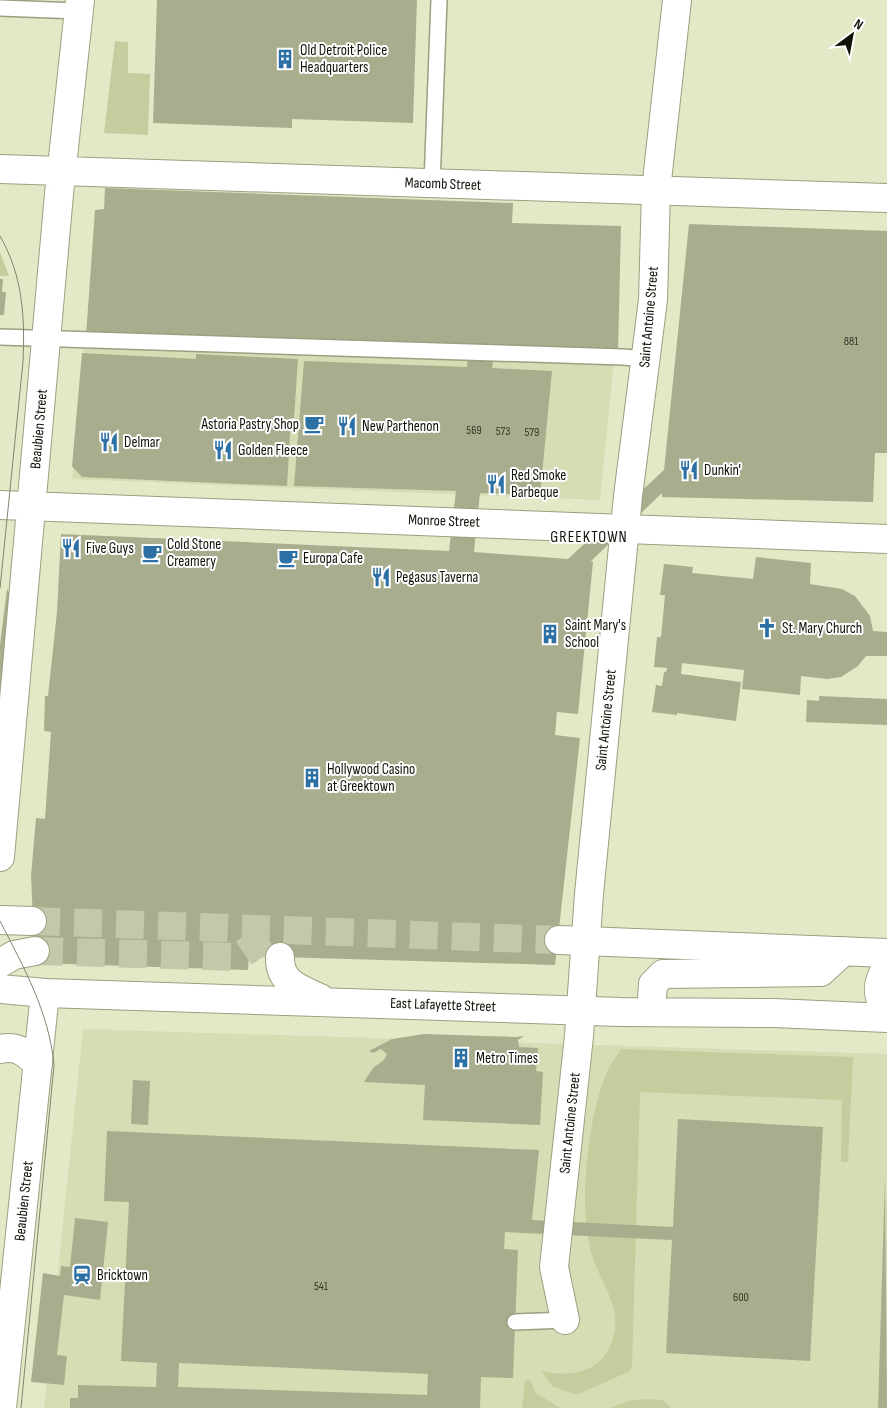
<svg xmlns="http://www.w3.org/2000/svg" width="887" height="1408" font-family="'Sofia Sans Condensed',sans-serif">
  <rect width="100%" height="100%" fill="#e3e8c7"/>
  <path fill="#d6dcb4" d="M84,342L614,361L600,500L72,479Z
    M83,1029L887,1054V1408H44Z"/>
  <path fill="#c5cc9e" d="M115,41L128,42V73L150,74L148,135L104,133Z
    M0,252L9,276H0Z
    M621,1049L853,1057L848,1162H841L842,1100L640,1092L632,1365L630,1371L577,1395L552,1386L541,1371C576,1379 609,1370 615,1329C618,1304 602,1283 594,1261C577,1216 587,1127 603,1082C607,1070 614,1059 621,1049Z
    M525,1380H530L536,1393L560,1408H522Z
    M645,1399L663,1400L671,1408H610L628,1401Z"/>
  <path fill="#a8ad8e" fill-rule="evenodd" d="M157,0H417L413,123L292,119V128L153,123Z
    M105,188L513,203L512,223L621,226L618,353L495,350L492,368L552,371L540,495L480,493L474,552L568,559L664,470L689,224L887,231V453H875L873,502L662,497V493L591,561L593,562L578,714L557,712L555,735L580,738L555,965L249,956L248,970L35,963L31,876L36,818L45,819L51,732L44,731L45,696H48L57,612L61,534L449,551L456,491L294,486L304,361L467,367L469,349L86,336L95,210L104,209Z
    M0,279H3L2,292H6L4,315H0Z
    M82,353L196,359V354L298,359L294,418H291L287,486L82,477L72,466Z
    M756,557L811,563L810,584L842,589L855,596L870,616L873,631L887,632V656H866L858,666L841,677L827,679L801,676L800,695L742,689L744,670L682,663L681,674L741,682L736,721L677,713V715L652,712L656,685L662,686L664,672H666L667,668L654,667L657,637H661L665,595H660L664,564L693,567L692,573L753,579Z
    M7,589L19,605L13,676L0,685V645Z
    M819,696L887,699V725L806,722L807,700L819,701Z
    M424,1034L516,1037L524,1036L518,1040L519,1047L538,1048L536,1071L543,1072L540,1125L423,1120L425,1085L364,1082L373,1068L384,1060L387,1054L381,1049L373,1053L369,1051L392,1039Z
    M133,1080L150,1081L148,1125L131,1124Z
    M678,1119L823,1127L810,1361L666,1353L672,1240L505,1232L504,1249L518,1250L513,1378L481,1377L480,1408H70V1398H78V1385L156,1387L157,1363L121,1361L129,1202L104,1201L107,1131L539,1150L532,1220L673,1227ZM179,1363L428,1374L427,1395L178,1387Z
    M885,1179L887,1408H878Z
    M75,1218L108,1222L100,1300L64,1295L57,1355L67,1356L64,1385L31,1382L43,1273L60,1276L61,1266L70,1267Z"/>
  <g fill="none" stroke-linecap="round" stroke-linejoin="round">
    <path stroke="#c3c8aa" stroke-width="28" stroke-dasharray="28 14" stroke-linecap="butt" d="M32,921L559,940
      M35,951L238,957L277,930"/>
    <defs>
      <path id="service" d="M0,8L78,11
        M432,184L439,0
        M0,337L623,357L646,359
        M515,1322L565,1320"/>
      <path id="minor" d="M565,1320L554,1267L579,1036L589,894L628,496L653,300L656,190L677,0"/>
      <path id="tertiary" d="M0,169L887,198
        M0,505L887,539
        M0,857L59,194L80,0
        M0,920L32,921
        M559,940L887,953
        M280,957C279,983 300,989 320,998
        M0,963L14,955L35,951
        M887,967C876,983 876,996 887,1012
        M0,989L45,993L621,1012L774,1013L887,1018
        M651,1012L653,984L663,974L821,972L844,951
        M0,1049C17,1045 26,1053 38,1064
        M2,1408L45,993"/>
    </defs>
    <use href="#service" stroke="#9ba081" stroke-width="18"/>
    <use href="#minor" stroke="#9ba081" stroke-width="30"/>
    <use href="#tertiary" stroke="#9ba081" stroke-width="30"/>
    <use href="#service" stroke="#fff" stroke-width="15"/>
    <use href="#minor" stroke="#fff" stroke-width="28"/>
    <use href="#tertiary" stroke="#fff" stroke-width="28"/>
    <path stroke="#82856f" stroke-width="1" d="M0,236C23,276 25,317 23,362L0,588
      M0,921C24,968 49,1012 54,1065L21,1408"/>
  </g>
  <defs>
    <symbol id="building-bare" viewBox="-9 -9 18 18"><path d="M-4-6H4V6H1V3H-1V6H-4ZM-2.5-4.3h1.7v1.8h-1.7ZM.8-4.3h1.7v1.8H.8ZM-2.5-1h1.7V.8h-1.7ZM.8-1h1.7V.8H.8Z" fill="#2c70a5" stroke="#fff" stroke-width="2.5" paint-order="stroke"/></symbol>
    <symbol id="cafe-bare" viewBox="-9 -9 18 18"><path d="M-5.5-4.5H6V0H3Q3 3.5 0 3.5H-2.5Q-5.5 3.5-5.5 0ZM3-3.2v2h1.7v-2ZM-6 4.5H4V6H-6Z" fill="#2c70a5" stroke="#fff" stroke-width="2.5" paint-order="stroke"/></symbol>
    <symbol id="restaurant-bare" viewBox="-9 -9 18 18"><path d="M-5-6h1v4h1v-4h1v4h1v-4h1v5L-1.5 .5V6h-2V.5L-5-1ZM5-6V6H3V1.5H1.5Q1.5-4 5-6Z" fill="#2c70a5" stroke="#fff" stroke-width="2.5" paint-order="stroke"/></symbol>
    <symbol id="church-bare" viewBox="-9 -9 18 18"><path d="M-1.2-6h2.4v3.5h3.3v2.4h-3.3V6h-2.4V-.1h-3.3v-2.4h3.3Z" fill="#2c70a5" stroke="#fff" stroke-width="2.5" paint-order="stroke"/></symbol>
    <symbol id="station-bare" viewBox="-9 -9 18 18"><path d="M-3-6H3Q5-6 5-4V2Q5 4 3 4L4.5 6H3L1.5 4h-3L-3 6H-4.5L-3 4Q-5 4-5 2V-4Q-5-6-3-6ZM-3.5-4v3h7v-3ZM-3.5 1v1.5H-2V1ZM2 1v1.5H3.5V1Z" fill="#2c70a5" stroke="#fff" stroke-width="2.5" paint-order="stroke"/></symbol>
  </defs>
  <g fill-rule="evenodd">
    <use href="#building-bare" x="271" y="45" width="28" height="28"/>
    <use href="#cafe-bare" x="300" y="410" width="28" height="28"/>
    <use href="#restaurant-bare" x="333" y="412" width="28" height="28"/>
    <use href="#restaurant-bare" x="95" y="428" width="28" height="28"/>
    <use href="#restaurant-bare" x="209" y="436" width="28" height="28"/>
    <use href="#restaurant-bare" x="675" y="456" width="28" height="28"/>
    <use href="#restaurant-bare" x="482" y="470" width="28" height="28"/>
    <use href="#restaurant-bare" x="57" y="534" width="28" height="28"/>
    <use href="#cafe-bare" x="138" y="539" width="28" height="28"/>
    <use href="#cafe-bare" x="274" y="544" width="28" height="28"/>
    <use href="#restaurant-bare" x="367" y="563" width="28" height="28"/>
    <use href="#church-bare" x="753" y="614" width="28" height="28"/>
    <use href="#building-bare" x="536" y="620" width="28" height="28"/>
    <use href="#building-bare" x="298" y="764" width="28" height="28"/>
    <use href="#building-bare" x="447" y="1044" width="28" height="28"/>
    <use href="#station-bare" x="68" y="1261" width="28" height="28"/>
  </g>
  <g text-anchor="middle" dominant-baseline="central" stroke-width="4" stroke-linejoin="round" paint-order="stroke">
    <g font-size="12" fill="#353728">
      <text x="851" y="341">881</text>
      <text x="474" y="430">569</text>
      <text x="503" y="431">573</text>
      <text x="532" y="432">579</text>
      <text x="321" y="1286">541</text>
      <text x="741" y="1297">600</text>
    </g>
    <g font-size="15" fill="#0f1006" stroke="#fff" text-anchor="start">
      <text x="300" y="50">Old Detroit Police<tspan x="300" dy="17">Headquarters</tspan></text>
      <text x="299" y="424" text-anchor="end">Astoria Pastry Shop</text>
      <text x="362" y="426">New Parthenon</text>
      <text x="124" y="442">Delmar</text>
      <text x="238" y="450">Golden Fleece</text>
      <text x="704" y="470">Dunkin'</text>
      <text x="511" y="475">Red Smoke<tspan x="511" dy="17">Barbeque</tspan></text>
      <text x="167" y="544">Cold Stone<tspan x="167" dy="17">Creamery</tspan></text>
      <text x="86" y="548">Five Guys</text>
      <text x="303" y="558">Europa Cafe</text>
      <text x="396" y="577">Pegasus Taverna</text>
      <text x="565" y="625">Saint Mary's<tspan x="565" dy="17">School</tspan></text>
      <text x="782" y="628">St. Mary Church</text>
      <text x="327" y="769">Hollywood Casino<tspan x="327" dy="17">at Greektown</tspan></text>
      <text x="476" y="1058">Metro Times</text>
      <text x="97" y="1275">Bricktown</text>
    </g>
    <g font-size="15" fill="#0f1006" stroke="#fff">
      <text transform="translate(443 184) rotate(2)">Macomb Street</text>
      <text transform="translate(649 317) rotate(-85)">Saint Antoine Street</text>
      <text transform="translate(39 429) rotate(-85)">Beaubien Street</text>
      <text transform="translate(444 521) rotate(2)">Monroe Street</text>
      <text transform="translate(606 720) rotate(-84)">Saint Antoine Street</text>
      <text transform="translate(443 1005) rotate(2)">East Lafayette Street</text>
      <text transform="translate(570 1123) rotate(-84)">Saint Antoine Street</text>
      <text transform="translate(24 1201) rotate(-84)">Beaubien Street</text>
    </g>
    <g font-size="16" letter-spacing="1" fill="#0f1006" stroke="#fff">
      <text x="589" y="537">GREEKTOWN</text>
    </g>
  </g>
  <g transform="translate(852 35) rotate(32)" stroke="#ffffff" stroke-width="4" paint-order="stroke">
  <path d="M0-4L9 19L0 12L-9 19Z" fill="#0f1006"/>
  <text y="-8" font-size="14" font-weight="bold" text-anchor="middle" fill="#0f1006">N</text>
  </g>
</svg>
